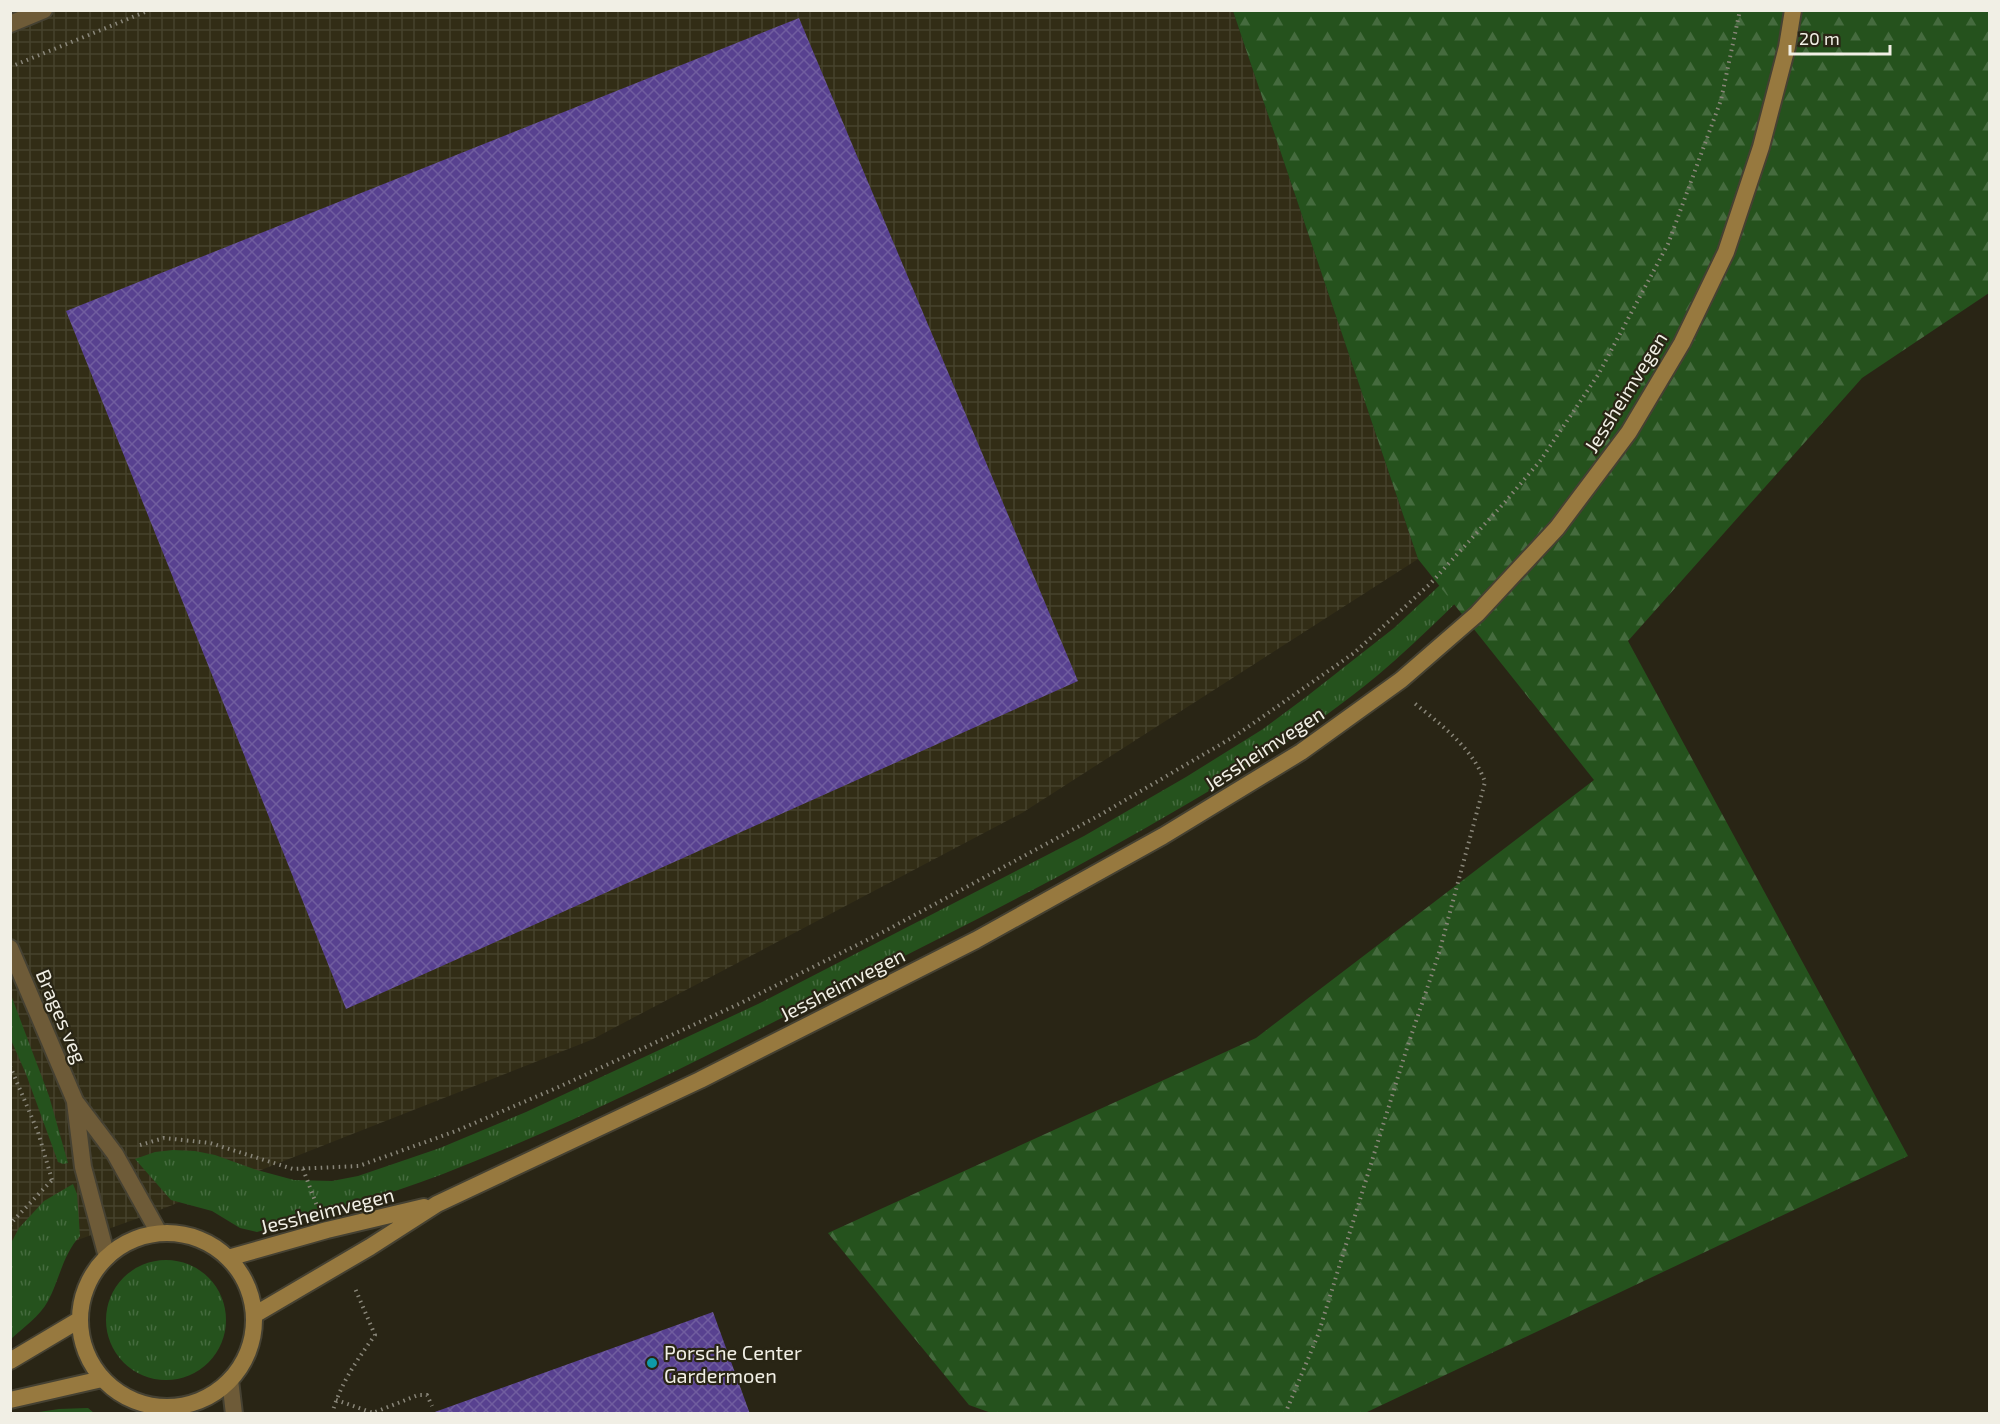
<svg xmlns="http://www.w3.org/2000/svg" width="2000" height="1424" font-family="'Exo 2',sans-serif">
  <defs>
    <pattern id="industrial-grid" width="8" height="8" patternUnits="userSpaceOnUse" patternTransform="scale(1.5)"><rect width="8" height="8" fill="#322d16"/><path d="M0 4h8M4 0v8" fill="none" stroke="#46422c"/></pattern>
    <pattern id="grass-tufts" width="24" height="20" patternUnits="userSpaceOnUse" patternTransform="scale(1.5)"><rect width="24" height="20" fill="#25521d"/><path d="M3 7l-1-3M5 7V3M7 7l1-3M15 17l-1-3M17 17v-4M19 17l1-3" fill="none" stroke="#456b3e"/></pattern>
    <pattern id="forest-firs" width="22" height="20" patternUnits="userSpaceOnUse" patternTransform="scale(1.5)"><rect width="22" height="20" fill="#25521d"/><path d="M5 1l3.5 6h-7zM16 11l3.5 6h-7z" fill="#456b3e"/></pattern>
    <pattern id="building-cross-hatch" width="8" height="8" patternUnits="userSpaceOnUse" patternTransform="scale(1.5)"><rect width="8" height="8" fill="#584190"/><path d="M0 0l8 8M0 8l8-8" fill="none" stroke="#705d9f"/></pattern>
  </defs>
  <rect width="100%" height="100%" fill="#292515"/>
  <path fill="url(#industrial-grid)" d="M10,11H1233L1418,559L1022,813L591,1040L147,1215L11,1264Z"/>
  <path fill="url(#grass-tufts)" d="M1508,549C1466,593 1424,636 1378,675C1319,724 1253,765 1187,804C1077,869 963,927 849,984C716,1051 583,1120 443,1174C383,1197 320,1214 257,1232L240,1228L212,1211L171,1200L135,1159L155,1152L173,1150L195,1151L215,1155L257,1170L294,1180L332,1181L358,1176L440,1148L526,1112L758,1004L1084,836L1186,777L1263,729L1306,697L1394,628L1454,572Z
    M11,995L49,1096L68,1163L63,1164L58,1162L26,1074L11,1040Z
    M73,1184L77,1194L80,1236C63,1254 59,1281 48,1301C40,1316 23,1328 11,1339V1243L19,1228L44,1201Z
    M106 1320a60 60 0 1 1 120 0a60 60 0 1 1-120 0Z
    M88,1408L94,1413H32L59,1409Z"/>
  <path fill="url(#forest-firs)" d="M1233,11H1989V293L1862,378L1628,641L1908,1156L1365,1413L994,1414L969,1405L828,1233L1256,1038L1594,780L1418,559Z"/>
  <path fill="url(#building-cross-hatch)" d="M799,18L1078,681L346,1009L66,311Z
    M713,1312L750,1414H432V1413Z"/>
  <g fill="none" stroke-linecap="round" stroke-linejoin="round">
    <defs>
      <path id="minor" d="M10,24L44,10
        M10,948L75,1101L115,1154L159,1233
        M75,1102L83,1167L107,1257
        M230,1380L234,1414
        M160,1407L165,1414"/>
      <path id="secondary" d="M80 1320a87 87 0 1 1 174 0a87 87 0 1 1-174 0Z
        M228,1258L327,1230L424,1207
        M254,1315L370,1247L437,1204L700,1080L976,940L1163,836L1301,752L1401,680L1477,614L1557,528L1629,432L1682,343L1726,252L1761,147L1787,47L1793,10
        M10,1361L79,1320
        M10,1400L102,1379"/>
    </defs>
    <use href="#minor" stroke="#454132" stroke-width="20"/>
    <use href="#secondary" stroke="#454132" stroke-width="20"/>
    <path stroke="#898679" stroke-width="4" stroke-dasharray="1.5 4.5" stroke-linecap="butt" d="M10,67L150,10
      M10,1066L38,1132L52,1180
      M140,1145L164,1138L210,1143L293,1169L359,1166L456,1131L561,1086L741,1003L885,931L1098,816L1235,736L1354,653L1430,584L1505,502L1540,461L1598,375L1668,244L1721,100L1740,10
      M303,1169L317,1206
      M10,1226L13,1221L53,1179
      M336,1400L373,1413L418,1395H427L432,1406
      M332,1414C340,1384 357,1360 375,1335L354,1286
      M1285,1414L1318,1335L1406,1051L1439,953L1485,782C1473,748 1440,724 1413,702"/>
    <use href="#minor" stroke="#6e5b38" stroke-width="16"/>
    <use href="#secondary" stroke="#97793f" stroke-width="16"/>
  </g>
  <circle fill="#0f9aa8" stroke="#292515" stroke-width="2" cx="652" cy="1363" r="6"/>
  <g text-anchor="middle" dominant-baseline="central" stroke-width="4.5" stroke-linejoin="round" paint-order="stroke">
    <g font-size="20" fill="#f1efe5" stroke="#292515">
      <text transform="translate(1625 392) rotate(-58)">Jessheimvegen</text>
      <text transform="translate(1264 748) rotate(-33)">Jessheimvegen</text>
      <text transform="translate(842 984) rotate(-27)">Jessheimvegen</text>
      <text transform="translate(62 1016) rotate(67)">Brages veg</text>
      <text transform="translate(327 1210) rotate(-14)">Jessheimvegen</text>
    </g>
    <g font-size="20" fill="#f1efe5" stroke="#292515" text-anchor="start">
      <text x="664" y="1352">Porsche Center<tspan x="664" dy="23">Gardermoen</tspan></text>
    </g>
  </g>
  <rect width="2000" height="1424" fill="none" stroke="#f1efe5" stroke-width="24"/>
  <path d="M1790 45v9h100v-9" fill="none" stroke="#f1efe5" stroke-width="3"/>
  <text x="1799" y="45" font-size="18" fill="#f1efe5" stroke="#292515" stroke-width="4.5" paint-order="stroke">20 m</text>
</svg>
